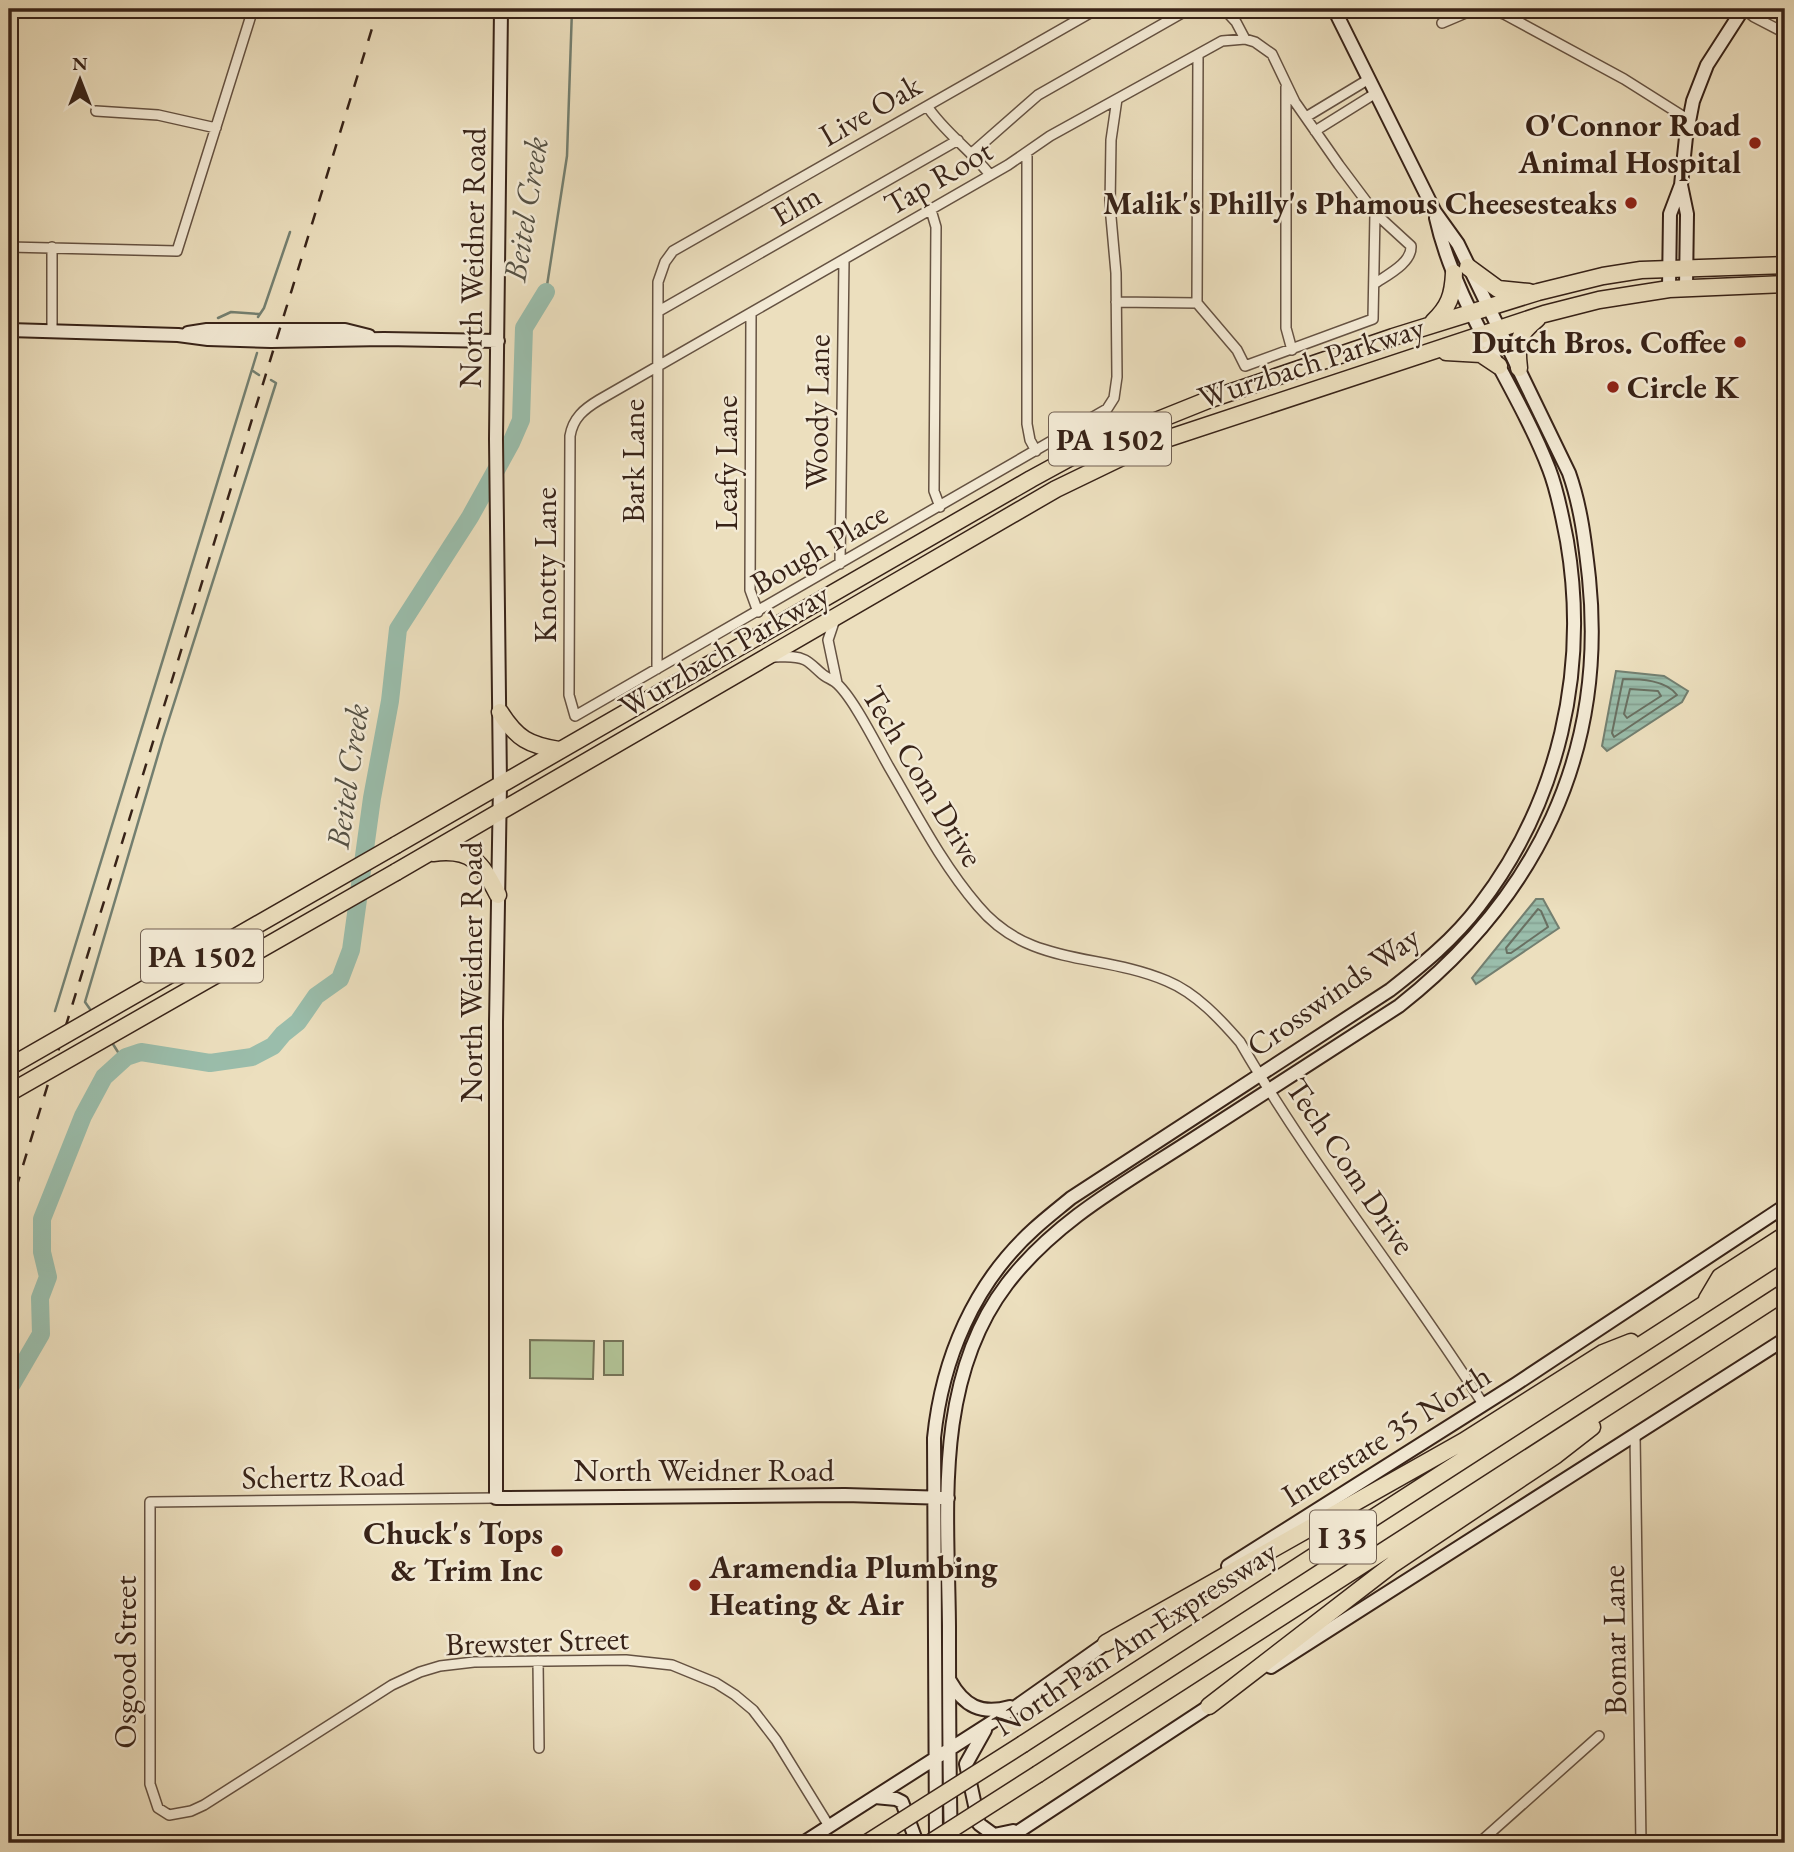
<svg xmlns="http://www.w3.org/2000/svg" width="1794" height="1852" font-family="'EB Garamond',serif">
  <defs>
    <pattern id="water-rules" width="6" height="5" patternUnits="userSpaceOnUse" patternTransform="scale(1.75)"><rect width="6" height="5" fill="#9abdab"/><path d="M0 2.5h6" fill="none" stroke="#85a292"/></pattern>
  </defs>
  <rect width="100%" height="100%" fill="#ecdfbe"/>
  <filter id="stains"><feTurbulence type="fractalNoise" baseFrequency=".00286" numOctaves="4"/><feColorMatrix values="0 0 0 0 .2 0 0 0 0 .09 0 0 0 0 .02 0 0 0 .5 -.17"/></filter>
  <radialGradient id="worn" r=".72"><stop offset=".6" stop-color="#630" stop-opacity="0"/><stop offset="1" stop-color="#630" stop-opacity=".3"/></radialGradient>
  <path fill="#b2c396" stroke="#757357" stroke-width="2" d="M530,1340L594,1341L593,1379L530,1378Z
    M604,1341H623V1375H604Z"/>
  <path fill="url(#water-rules)" stroke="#737f70" stroke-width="2" d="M1616,671L1664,676L1688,691L1682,702L1607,751L1602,746Z
    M1536,899H1543L1559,928L1476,984L1472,978Z"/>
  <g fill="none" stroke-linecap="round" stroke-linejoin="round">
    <path stroke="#697062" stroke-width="2" d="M1623,679C1641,679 1666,680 1677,695L1614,737L1612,733Z
      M1630,689L1658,691L1661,696L1627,718L1624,714Z
      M1538,909L1541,911L1548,927L1511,953H1507L1506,948Z"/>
    <path stroke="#737f70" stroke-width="2.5" d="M546,292L567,156L572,9
      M258,317L264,308L290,232
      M218,318L231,312L259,314
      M253,371L259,375
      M55,1011L257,353
      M92,1012L85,1002L163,738L276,383L271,380
      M111,1041L123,1060"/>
    <path stroke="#9abdab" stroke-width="18" d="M9,1389L41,1334L40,1298L48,1277L42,1252V1219L83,1116L104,1077L126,1057L141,1052L210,1063L252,1057L273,1046L283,1034L298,1022L316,996L340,979L351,950L372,798L390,701L398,629L470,517L511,443L521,420L524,328L546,292"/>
    <defs>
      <path id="street" d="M1224,9L1236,22L1245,39
        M1478,9H1490L1504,14L1624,79L1689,120
        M1744,9L1754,17L1785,33
        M1442,23L1475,9
        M1286,87V328L1292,350
        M1117,99L1111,140L1110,206L1116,273L1117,377L1114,398L1107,409L575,716L569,695L570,436C573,418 584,409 599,400L1008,165L1050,136L1222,41L1245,39L1255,42L1272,54L1295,102L1339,165L1375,213L1411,246C1412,263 1387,275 1374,284
        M927,106C944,132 971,150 990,175
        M96,111L158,115L216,128
        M1306,117L1369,79
        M1315,131L1376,93
        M1027,152V424L1030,440L1036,451
        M972,153L1038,95L1189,9
        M931,210L936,227L934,491L940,507
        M9,247L177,251L253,9
        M52,247V331
        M1116,302L1197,303
        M1197,303L1237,350L1245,366L1373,319L1375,213
        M1197,303L1198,55
        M659,311L958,140
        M751,313L750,590L758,612
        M840,564L844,260
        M835,619L828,640L837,683
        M773,657C783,657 795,655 805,660C811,663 816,669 821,673C825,677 831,679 835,682C852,695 877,746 889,767C917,815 942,864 978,906C1030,968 1100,952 1167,981C1196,993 1220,1019 1240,1042C1313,1168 1405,1281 1483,1404
        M657,669L658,282L665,262L673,251L1097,9
        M1635,1435L1641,1843
        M496,1498L150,1502V1784L158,1808L169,1815L191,1811L204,1805L392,1685L420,1672L440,1666L474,1662L626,1660L672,1665L716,1683L735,1695L753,1710L776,1740L829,1826
        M538,1661L539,1748
        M1479,1843L1599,1736"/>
      <path id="secondary" d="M501,9L496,439L500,784L496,1022V1498L845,1495L948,1498
        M1681,185L1687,214L1686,288
        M1669,289L1670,214L1681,185L1686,137L1693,101L1707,65L1743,9
        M9,330L178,335L208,339L271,341L384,339L498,341
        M188,333L207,330H345L369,336
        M1228,1566L1516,1384L1785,1206
        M1271,1667L1785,1339
        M950,1681C964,1706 981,1715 1010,1707
        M985,1730L966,1764L979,1824L994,1835L1013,1831
        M875,1797L896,1799L902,1802L917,1843
        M803,1843L1017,1706L1112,1639
        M936,1843L934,1438C942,1359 974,1283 1034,1229C1046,1218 1059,1208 1071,1198L1390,990C1422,965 1454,939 1479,906C1559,802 1589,670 1567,541C1562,516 1558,492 1549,469C1517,386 1455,305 1436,218
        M951,1843C949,1771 949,1699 949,1626C948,1511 933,1381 1007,1284C1055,1221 1125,1183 1190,1141C1260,1096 1329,1051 1399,1006C1536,898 1607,754 1589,578C1585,542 1581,507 1569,473L1458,244L1435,212L1334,9
        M1001,1843L1214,1703"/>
      <path id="highway" d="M1468,267L1498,289L1529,292
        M1433,322C1449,307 1453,295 1454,273
        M1446,352L1481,354L1499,366
        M1519,368C1516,343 1517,335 1537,319
        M500,712C517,739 529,745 559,750
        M396,845L1031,479L1086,449L1208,400L1393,337L1538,292L1603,276L1641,270L1785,265
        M433,853C472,848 481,862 498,895
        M396,872L1056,489L1145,446L1544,314L1599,300L1669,289L1785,284
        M1707,1299L1720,1277L1785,1235
        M1106,1643L1464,1441L1603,1353L1631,1342
        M1209,1706L1393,1564L1556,1455L1592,1427
        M1023,1744L1785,1252
        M1038,1774L1785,1292"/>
    </defs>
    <use href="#street" stroke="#655242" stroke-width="12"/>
    <use href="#secondary" stroke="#382318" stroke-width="16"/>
    <use href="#highway" stroke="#382318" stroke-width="19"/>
    <use href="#street" stroke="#f3ead5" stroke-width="9"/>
    <use href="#secondary" stroke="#f3ead5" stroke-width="12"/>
    <use href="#highway" stroke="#ecdfbe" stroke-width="16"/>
    <path stroke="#382318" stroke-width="2.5" stroke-dasharray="12 12" stroke-linecap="butt" d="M9,1211L378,9"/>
    <defs>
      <path id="highway-bridge" d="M9,1067L396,845
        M9,1093L396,872
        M867,1843L1023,1744
        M930,1843L1038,1774"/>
    </defs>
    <use href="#highway-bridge" stroke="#382318" stroke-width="19" stroke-linecap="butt"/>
    <use href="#highway-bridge" stroke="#ecdfbe" stroke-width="16"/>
  </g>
  <g fill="#8f2418" stroke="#f3ead5" stroke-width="2.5">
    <circle cx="1755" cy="143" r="7"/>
    <circle cx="1631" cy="203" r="7"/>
    <circle cx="1740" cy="342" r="7"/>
    <circle cx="1613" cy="387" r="7"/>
    <circle cx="557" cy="1551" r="7"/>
    <circle cx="695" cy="1585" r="7"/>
  </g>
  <g text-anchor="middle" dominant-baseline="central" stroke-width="5" stroke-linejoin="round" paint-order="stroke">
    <g fill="#f3ead5" stroke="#705f51" stroke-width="2">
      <rect x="1049" y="412.5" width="122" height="53" rx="5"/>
      <rect x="141" y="929.5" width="122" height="53" rx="5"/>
      <rect x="1310" y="1510.5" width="66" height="53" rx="5"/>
    </g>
    <g font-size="30" font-weight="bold" fill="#382318">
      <text x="1110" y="439">PA 1502</text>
      <text x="202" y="956">PA 1502</text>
      <text x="1343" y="1537">I 35</text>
    </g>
    <g font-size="32" fill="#382318" stroke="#f3ead5">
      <text transform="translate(870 110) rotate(-30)">Live Oak</text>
      <text transform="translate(938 177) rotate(-30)">Tap Root</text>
      <text transform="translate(796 205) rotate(-30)">Elm</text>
      <text transform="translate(472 258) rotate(-89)">North Weidner Road</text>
      <text transform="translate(1311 362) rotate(-18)">Wurzbach Parkway</text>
      <text transform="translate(817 412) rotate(-89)">Woody Lane</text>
      <text transform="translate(633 461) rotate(-90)">Bark Lane</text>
      <text transform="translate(726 463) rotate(-90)">Leafy Lane</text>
      <text transform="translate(819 548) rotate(-30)">Bough Place</text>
      <text transform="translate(545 565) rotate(-90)">Knotty Lane</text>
      <text transform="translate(724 650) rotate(-30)">Wurzbach Parkway</text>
      <text transform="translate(923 776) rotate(59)">Tech Com Drive</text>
      <text transform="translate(471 972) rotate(-90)">North Weidner Road</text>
      <text transform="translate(1333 991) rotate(-35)">Crosswinds Way</text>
      <text transform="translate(1351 1166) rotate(56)">Tech Com Drive</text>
      <text transform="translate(1386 1435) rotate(-32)">Interstate 35 North</text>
      <text x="704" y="1470">North Weidner Road</text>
      <text transform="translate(323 1476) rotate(-1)">Schertz Road</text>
      <text transform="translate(1135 1638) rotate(-33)">North Pan Am Expressway</text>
      <text transform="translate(1614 1640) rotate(-91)">Bomar Lane</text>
      <text transform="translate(537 1641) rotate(-2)">Brewster Street</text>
      <text transform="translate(125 1662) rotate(-90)">Osgood Street</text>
    </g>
    <g font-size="32" font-weight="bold" fill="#382318" stroke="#f3ead5" text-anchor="end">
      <text x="1741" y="125">O'Connor Road<tspan x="1741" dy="37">Animal Hospital</tspan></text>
      <text x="1617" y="203">Malik's Philly's Phamous Cheesesteaks</text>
      <text x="1726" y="342">Dutch Bros. Coffee</text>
      <text x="1627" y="387" text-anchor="start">Circle K</text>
      <text x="543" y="1533">Chuck's Tops<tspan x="543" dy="37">&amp; Trim Inc</tspan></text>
      <text x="709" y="1567" text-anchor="start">Aramendia Plumbing<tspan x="709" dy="37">Heating &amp; Air</tspan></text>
    </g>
    <g font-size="33" font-style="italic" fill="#555144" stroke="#f3ead5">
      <text transform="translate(525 209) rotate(-81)">Beitel Creek</text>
      <text transform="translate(347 776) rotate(-82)">Beitel Creek</text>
    </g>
  </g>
  <rect width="1794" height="1852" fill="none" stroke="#ecdfbe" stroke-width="35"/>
  <rect x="10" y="10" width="1773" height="1831" fill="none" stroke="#382318" stroke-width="3.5"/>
  <rect x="18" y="18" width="1759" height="1817" fill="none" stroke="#382318" stroke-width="2"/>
  <g transform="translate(80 80)" stroke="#f3ead5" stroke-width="5" paint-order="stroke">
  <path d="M0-5L12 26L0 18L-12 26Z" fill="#382318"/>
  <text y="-10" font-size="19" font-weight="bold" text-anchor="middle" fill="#382318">N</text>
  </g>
  <rect width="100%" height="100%" filter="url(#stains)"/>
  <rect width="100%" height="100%" fill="url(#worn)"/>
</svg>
